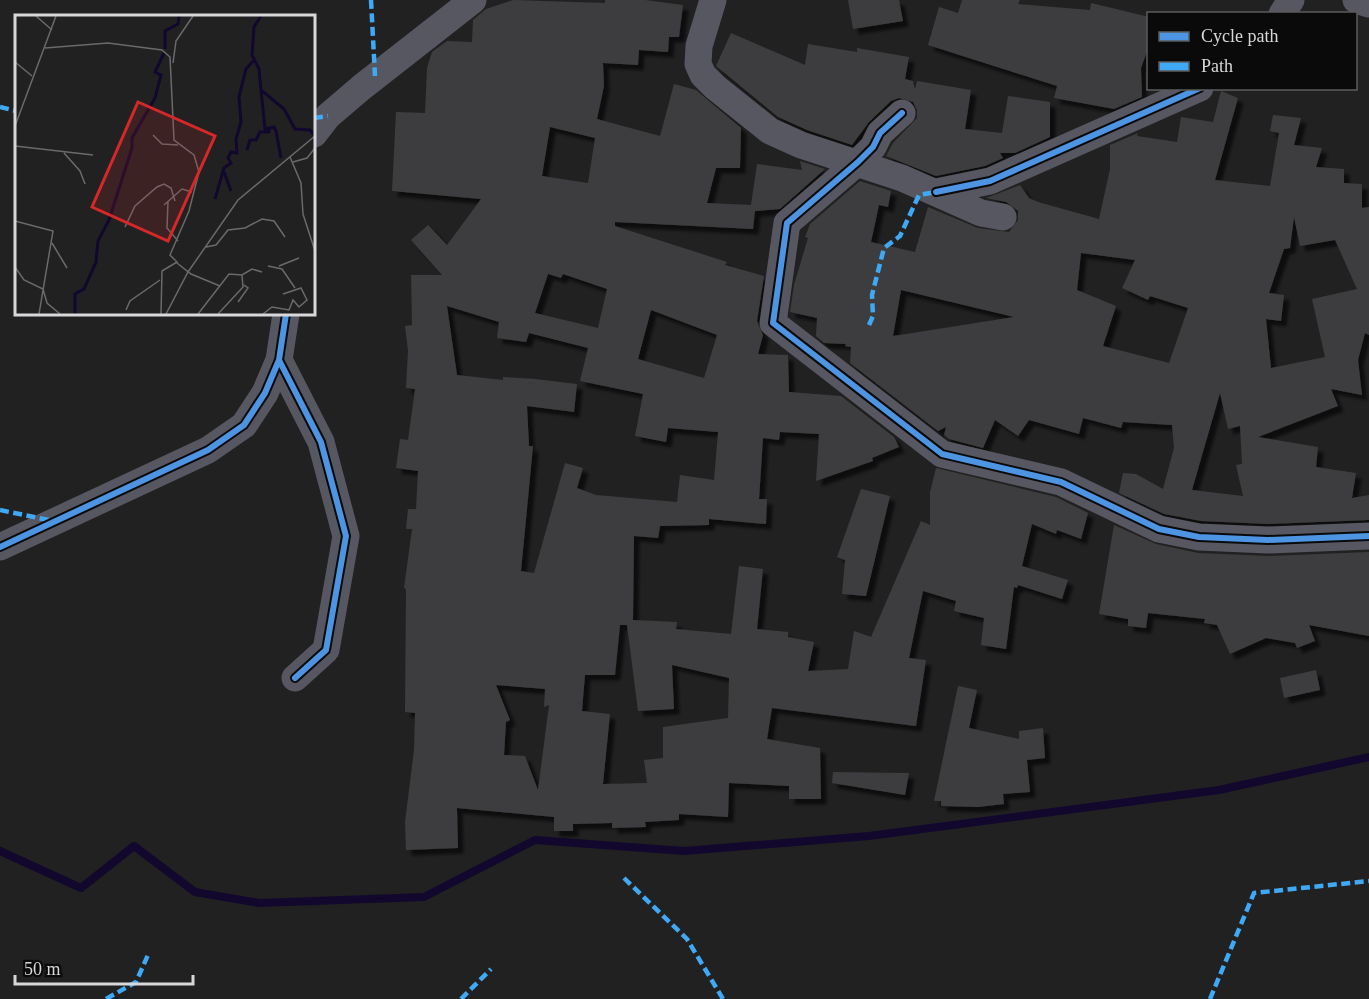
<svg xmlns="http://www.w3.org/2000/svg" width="1369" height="999" font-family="Georgia,serif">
  <defs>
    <filter id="shadow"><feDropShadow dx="5.5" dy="5.5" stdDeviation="1.5" flood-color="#0009"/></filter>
  </defs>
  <rect width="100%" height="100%" fill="#212122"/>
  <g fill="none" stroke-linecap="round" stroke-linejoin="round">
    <path stroke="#12082d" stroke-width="8" d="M0,851L81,888L134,846L195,892L259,903L424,897L535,840L684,851L869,836L1219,790L1369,757"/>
  </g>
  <path fill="#3d3d3f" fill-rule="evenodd" filter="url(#shadow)" d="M513,0L605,3V0H645L683,5L679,37H669L668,52L639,50L638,65L603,63L604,86L597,119L660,136L674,84L696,90L741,128L740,168H716L707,203L751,205L757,164L802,170L800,161L825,169L780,209L755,211L753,229L615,222V226L727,262L725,265L764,276L757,321L763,335L758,354L788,355L789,392L841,396L894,437L899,447L872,458L873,461L816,481L819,434L780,432L779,440L763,438L759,499H767L766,524L709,519V525L660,526L658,538L634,536L633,620L677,622L676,629L731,634L739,566L763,569L757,629L788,632V637L814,642L808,671L848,669L854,631L871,637L921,521L930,525V492L936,468L1056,497L1088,513L1081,539L1057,530L1056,534L1032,524L1022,566L1068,580L1062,599L1018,585L1017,588L1014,587L1006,649L981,645L984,618L954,611L956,601L923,591L909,658L926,660L916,726L772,708L767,739L820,748L821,799H789V786L729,783L728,817L679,814V820L645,822L646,827L612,828V823L573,824V831H554V817L457,808L458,848L406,850L405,822L414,750L415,713L405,712L406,589L404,588L412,529H406L408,509H416L418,471L396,468L400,439L408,440L415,389L406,388L408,351L405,326L412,325L411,275H442L411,240L428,225L447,245L481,199L392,191L396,112L425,113L427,68L432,52L447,41L472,42L473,20L486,9ZM550,127L595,138L588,183L542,176ZM548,274L561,278L563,274L607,289L598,328L535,313ZM447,306L499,322L497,338L526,342L529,333L588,348L580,381L643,394L635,436L666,442L668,428L718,432L714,480L680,475L677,502L596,495L577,488L583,468L565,463L534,573L521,571L533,446H529L527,406L574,412L577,384L535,379L503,377V380L457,375ZM651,310L717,335L704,378L638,359ZM620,625H627L638,711L674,709L672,665L729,678L728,718L663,727V758L644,760L647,783L603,784L610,714L582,711L585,675H615ZM496,685L545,689L544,707L549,705L538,790L525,756L504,755L506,722L510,720Z
    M848,0H899L903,21L853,29Z
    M962,0H1020L1018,4L1090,10L1091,3L1149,17V46L1141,68L1142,97L1114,109L1054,98L1057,86L928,45L939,7L958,13Z
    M731,33L805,65L808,44L857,52V48L909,57L905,79L913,81L915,89L917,81L971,90L965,129L1002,133L1008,96L1050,102V137L1015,153H1000L1003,158L985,166L936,176L886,156L893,143L917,118V110L913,102L899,98L891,101L869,122L852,145L807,130L778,117L716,66Z
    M1221,91L1238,98L1215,180L1270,186L1279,133L1270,131L1273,115L1301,118L1294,145L1322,148L1316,167L1344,169V183L1362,184V208L1369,207V335L1365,333L1358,360L1362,395L1331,389L1338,406L1258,437L1318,447L1316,467L1356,473L1352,498L1369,495V520L1268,524L1201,521L1164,514L1119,493L1123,473L1136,474L1163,489L1174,448L1172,425L1123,422L1121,428L1083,418L1079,434L1029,420L1018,436L995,420L983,448L949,439L944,435L946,427L938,431L850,363L851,347L845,346L846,344L824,343L816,336L817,318L790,312L794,285L808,238L805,237L810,224L860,181L891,191L888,207L879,205L871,242L915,252L928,207L978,228L1009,232L1018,220V211L1006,202L986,198L1020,185L1029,198L1038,202L1099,219L1110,169V145L1138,133L1137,136L1177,142L1181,117L1213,122ZM1294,217L1300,246L1335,240L1357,289L1312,299L1325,357L1271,368L1266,319L1281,321L1284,295L1269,293L1284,249L1290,248ZM1081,253L1135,260L1122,288L1148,300L1150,296L1188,308L1169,363L1103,346L1116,306L1077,290ZM901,290L1014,317L893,336ZM1220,393L1228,429L1240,426L1242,464L1236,465L1243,496L1192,490Z
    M861,489L890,496L866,596L842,594L845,560L837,557Z
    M1114,525L1156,544L1198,553L1269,556L1369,552V636L1309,625L1315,641L1297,648L1295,643L1266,638L1230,654L1217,625L1204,623L1205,619L1148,613L1146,628L1128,626V619L1099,614Z
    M1316,670L1320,690L1284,698L1280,678Z
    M958,686L977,690L969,728L1019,739V731L1043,728L1045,758L1027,760L1030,792L1003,794L1004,804L978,807L941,806V801H934Z
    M833,772L909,773L905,795L832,783Z"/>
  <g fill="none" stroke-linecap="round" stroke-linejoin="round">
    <path stroke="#575762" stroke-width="27" d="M713,0L699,46L698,64L703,75L715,87L770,131L801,145L902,178L981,213L1003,217
      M1356,0L1369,4
      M1282,14L1291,0
      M902,113L880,133L873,147L858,162L787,223L773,323L942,454L1061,482L1159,529L1199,537L1268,540L1369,536
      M314,134L328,116L362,87L473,0
      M936,192L990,181L1200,88
      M279,360L321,442L346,536L326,650L295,678
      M0,547L208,450L244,425L265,393L279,360L286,314"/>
    <path stroke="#3fa9f5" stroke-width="4.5" stroke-dasharray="9 4.5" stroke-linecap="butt" d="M371,0L375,76
      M0,107L16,111
      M314,118L328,116
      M869,325L873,316L872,295L884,248L900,236L919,195L936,192
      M0,510L53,521
      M624,878L687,939L723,999
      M106,999L136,982L148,955
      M461,999L491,969
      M1210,999L1254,893L1369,881"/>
    <defs>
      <path id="cycleway" d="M902,113L880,133L873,147L858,162L787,223L773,323L942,454L1061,482L1159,529L1199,537L1268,540L1369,536
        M936,192L990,181L1200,88
        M279,360L321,442L346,536L326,650L295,678
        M0,547L208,450L244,425L265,393L279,360L286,314"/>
    </defs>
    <use href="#cycleway" stroke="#0a0a0b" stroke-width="10"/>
    <use href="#cycleway" stroke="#4d94e3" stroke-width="6"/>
  </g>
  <g transform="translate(15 15)">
    <rect width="300" height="300" fill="#212122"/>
    <path fill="none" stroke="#12082d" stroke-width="3" d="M246,1L239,12L237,40L244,54L246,75L269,94L280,114L295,115L299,120M150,34V16L163,9L164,1M246,75L250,114L259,112L261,116L266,143M232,135L235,125H241L245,117H254V113M209,157L216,176M200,184L209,153L216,148L213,143L216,137L222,138L221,124L226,107L224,82L231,54L238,46M60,299V279L69,274L81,247L83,226L94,205L117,133V123L140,83L146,60L140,57L149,38"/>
    <path fill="none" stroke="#6a6a6c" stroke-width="1.5" d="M21,1L37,15M30,33L93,28L147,35L155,42L159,125L179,140L184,157L174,196L155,240L162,247L147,256L146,299M0,47L17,61M158,48L161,26L178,1M0,111L41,1M138,120L147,129L163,130M0,131L78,140M49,138L65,156L70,169M275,142L286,168L288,199L300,236M278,147L292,143L300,133M153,186L152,213L163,226M149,190L167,174L177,177M0,206L38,216L24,299M110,212L120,191L142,172L149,169L156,173L160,186M37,228L52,253M191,232L201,230L213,215L230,213L247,204L259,206L270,222M162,248L176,259L205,271M253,251L267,254L280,273M264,251L284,243M0,252L9,265L28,274L32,288L45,299M223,287L233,273L229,270M111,295L115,286L145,265M151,299L173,257L223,185L300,121M183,299L214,259L227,260L237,254L247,257M203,299L228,272L227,260M248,299L257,292L274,295L278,285L284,292L292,285L286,273L268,279"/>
    <path fill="#d62828" fill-opacity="0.15" stroke="#d62828" stroke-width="3" d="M123,87L200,121L153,226L77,192Z"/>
    <rect width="300" height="300" fill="none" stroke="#d8d8da" stroke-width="3"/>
  </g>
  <rect x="1147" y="12" width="210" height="78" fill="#0a0a0b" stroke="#5c5c5e" stroke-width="1.5"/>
  <rect x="1159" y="32" width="30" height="9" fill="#4d94e3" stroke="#5c5c5e" stroke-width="1.5"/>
  <text x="1201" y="42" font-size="18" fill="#d8d8da">Cycle path</text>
  <rect x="1159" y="62" width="30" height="9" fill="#3fa9f5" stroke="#5c5c5e" stroke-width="1.5"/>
  <text x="1201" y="72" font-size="18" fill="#d8d8da">Path</text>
  <path d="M15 975v9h178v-9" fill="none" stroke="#d8d8da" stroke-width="3"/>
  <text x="24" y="975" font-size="18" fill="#d8d8da" stroke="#0a0a0b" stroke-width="4.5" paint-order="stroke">50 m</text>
</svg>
